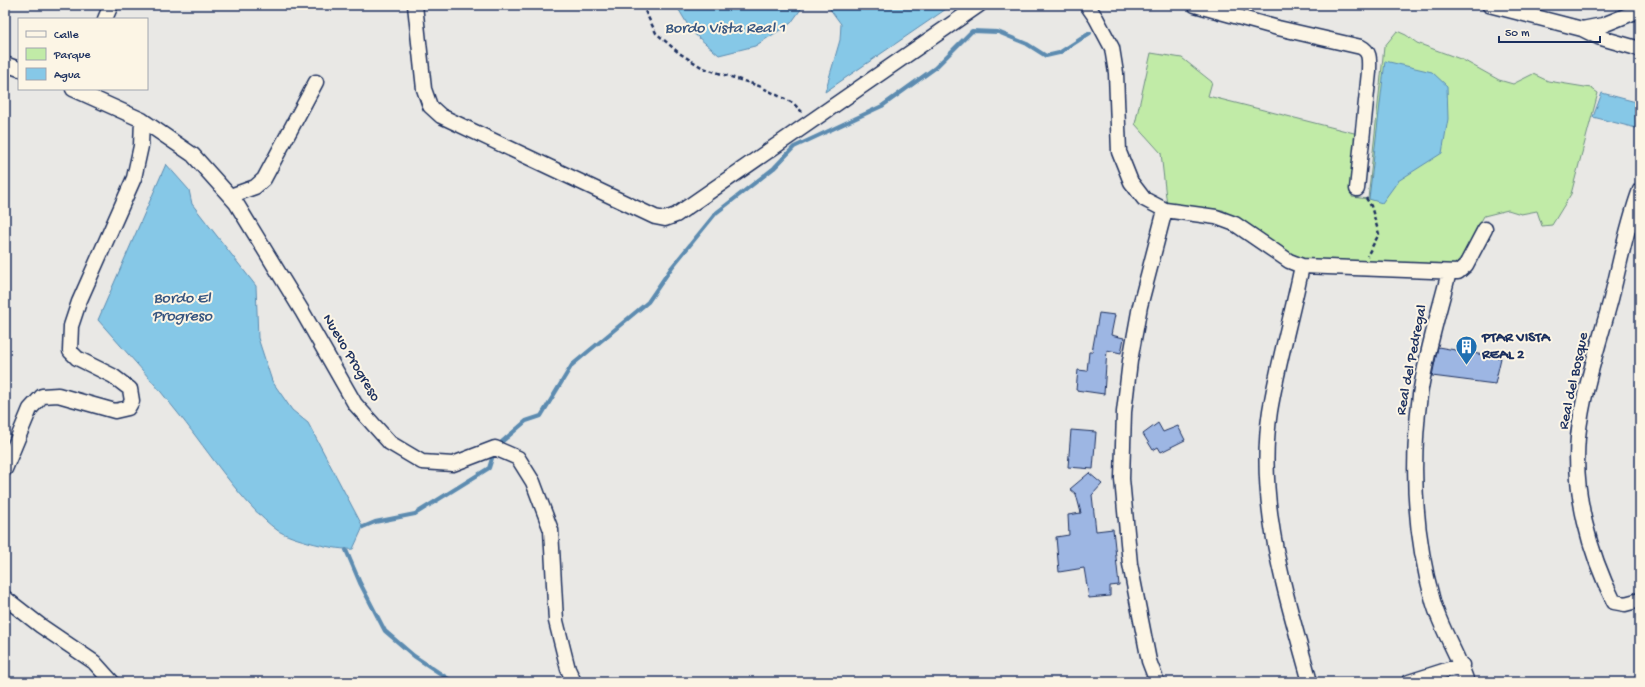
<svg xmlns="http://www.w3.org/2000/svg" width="1645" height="687" font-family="'Gochi Hand',sans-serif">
  <rect width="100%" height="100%" fill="#e9e8e5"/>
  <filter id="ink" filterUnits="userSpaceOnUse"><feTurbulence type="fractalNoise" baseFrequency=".025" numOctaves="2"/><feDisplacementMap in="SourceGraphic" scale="8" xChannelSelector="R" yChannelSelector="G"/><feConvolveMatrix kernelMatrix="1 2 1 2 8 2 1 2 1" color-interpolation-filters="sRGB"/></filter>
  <g filter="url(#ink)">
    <path fill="#c1eba7" stroke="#6e8d82" d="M1397,31L1406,35L1417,43L1463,60L1499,80L1513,84L1533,74L1548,81L1591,88L1598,93L1571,194L1552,225L1542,226L1537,211L1521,214L1508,210L1484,216L1462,256L1453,267L1304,270L1267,240L1223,210L1167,206L1161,153L1135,124L1151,53L1182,58L1212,82L1208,96L1358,134L1352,197L1368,199L1384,47Z"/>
    <path fill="#86c8e7" stroke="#5b8bb0" d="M676,5H804L791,23L755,46L719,55L692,32Z
      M827,5H952L825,92L840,40L841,24Z
      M1385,61L1432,72L1447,86L1448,119L1442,153L1398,181L1382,203L1369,199Z
      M1602,93L1640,103V129L1593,117Z
      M166,164L189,190L192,204L256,286L258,338L272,381L292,410L308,423L363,527L353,549C339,551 289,539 277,530C243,505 208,451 181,417C155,383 126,352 98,320Z"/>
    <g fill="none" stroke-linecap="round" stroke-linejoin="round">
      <path stroke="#5b8bb0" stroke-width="4" d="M497,446L526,421L541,416L572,365L648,302L672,267L716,213L774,168L794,147L882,106L935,68L972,31L998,32L1027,44L1046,56L1059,53L1090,33
        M363,527L375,522L415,514L489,468L494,452
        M346,550L360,583L385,631L414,656L453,682"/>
    </g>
    <path fill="#9db6e3" stroke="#1b2f5e" d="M1099,313L1115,315L1111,335L1124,338L1121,353L1107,350L1104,394L1076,390L1078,370L1087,371L1089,352H1092Z
      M1438,347L1501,358L1495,384L1432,376Z
      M1158,423L1163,432L1178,426L1185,440L1161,452L1158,447L1153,450L1143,434Z
      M1071,430L1096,432L1093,469L1068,467Z
      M1089,473L1102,484L1092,495L1096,531L1113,529L1119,585L1110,586V596L1089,598L1084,568L1059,572L1056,537L1069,535L1068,515L1081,513L1076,494L1070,489Z"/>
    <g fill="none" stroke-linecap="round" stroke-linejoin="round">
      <defs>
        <path id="minor" d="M415,5L424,89L430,106L441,116L655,217L665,219L676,215L979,5
          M1087,5L1096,18L1112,48L1116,73L1119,152L1131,182L1144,199L1165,210L1216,217L1235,224L1289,261L1302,266L1458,272L1466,265L1485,229
          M1195,5L1278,28L1361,47C1371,52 1369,61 1369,72L1357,189
          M1489,5L1582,29L1598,37L1640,49
          M105,19L111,5
          M1582,29L1603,25L1640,10
          M5,64L19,69
          M73,89L142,120L193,155L236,203L302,311L355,404L390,443L422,462L453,464L495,448L518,458L533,482L551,530L556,621L568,669L574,682
          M1640,190C1627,225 1620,263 1611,299C1599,344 1583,390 1578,437C1573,493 1589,552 1614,602L1625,604L1640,600
          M230,196L255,187L264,179L316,82
          M1302,266C1292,315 1278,363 1270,411C1256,504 1286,594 1310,682
          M1449,272C1439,312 1426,353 1420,395C1411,464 1414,534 1433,601C1441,630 1458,654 1467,682
          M5,469L30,409L42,396L58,395L115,411L128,408L132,401L130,389L113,376L77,358L70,351L71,326L79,302L134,178L141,146L142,120
          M5,598L41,626L94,662L112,682
          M1157,682L1149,661L1130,564L1122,479L1124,412L1130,361L1140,306L1165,210
          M1409,682L1462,665"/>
      </defs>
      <use href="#minor" stroke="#1b2f5e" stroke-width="17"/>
      <path stroke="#1b2f5e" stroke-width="2.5" stroke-dasharray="4 3" stroke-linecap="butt" d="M642,5L656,33L679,53L703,68L759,86L793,103L802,112
        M1366,198L1371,206L1379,234L1367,256"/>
      <use href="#minor" stroke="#fcf5e5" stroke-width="14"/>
    </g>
  </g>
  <defs>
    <symbol id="building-pin" viewBox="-11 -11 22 30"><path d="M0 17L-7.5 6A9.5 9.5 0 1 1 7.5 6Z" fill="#1f6fb2" stroke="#fcf5e5"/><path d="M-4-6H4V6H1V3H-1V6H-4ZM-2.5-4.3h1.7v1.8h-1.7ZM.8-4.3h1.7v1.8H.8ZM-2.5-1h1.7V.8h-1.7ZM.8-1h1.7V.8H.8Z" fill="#fff"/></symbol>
  </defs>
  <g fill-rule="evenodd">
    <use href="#building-pin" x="1454" y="334" width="25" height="34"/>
  </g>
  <g text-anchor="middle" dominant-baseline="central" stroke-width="4" stroke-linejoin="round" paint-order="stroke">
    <g font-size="15" font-weight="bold" fill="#1b2f5e" stroke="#fcf5e5" text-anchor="start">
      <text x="1482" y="338">PTAR VISTA<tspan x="1482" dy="17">REAL 2</tspan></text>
    </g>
    <g font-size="15" fill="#1b2f5e" stroke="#fcf5e5">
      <text transform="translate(351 358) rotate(59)">Nuevo Progreso</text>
      <text transform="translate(1412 360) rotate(-79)">Real del Pedregal</text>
      <text transform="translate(1574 381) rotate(-78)">Real del Bosque</text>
    </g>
    <g font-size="16" font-style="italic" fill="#365580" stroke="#fcf5e5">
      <text x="725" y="29">Bordo Vista Real 1</text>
      <text x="182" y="299">Bordo El<tspan x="182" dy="18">Progreso</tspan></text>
    </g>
  </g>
  <rect width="1645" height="687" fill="none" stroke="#fcf5e5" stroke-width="20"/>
  <rect x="10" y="10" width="1625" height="667" fill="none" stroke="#1b2f5e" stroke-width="1.5" filter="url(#ink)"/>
  <rect x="18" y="18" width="130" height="72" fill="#fcf5e5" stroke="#a2a6af"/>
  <rect x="26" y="31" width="20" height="6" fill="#fcf5e5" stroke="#a2a6af"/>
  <text x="54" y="38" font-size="12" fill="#1b2f5e">Calle</text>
  <rect x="26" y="48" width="20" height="12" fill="#c1eba7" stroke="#a2a6af"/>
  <text x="54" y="58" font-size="12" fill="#1b2f5e">Parque</text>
  <rect x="26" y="68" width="20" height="12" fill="#86c8e7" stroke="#a2a6af"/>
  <text x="54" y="78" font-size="12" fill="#1b2f5e">Agua</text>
  <path d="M1499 36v6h101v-6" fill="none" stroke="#1b2f5e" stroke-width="2"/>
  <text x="1505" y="36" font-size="12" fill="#1b2f5e" stroke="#fcf5e5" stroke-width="3" paint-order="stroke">50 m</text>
</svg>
